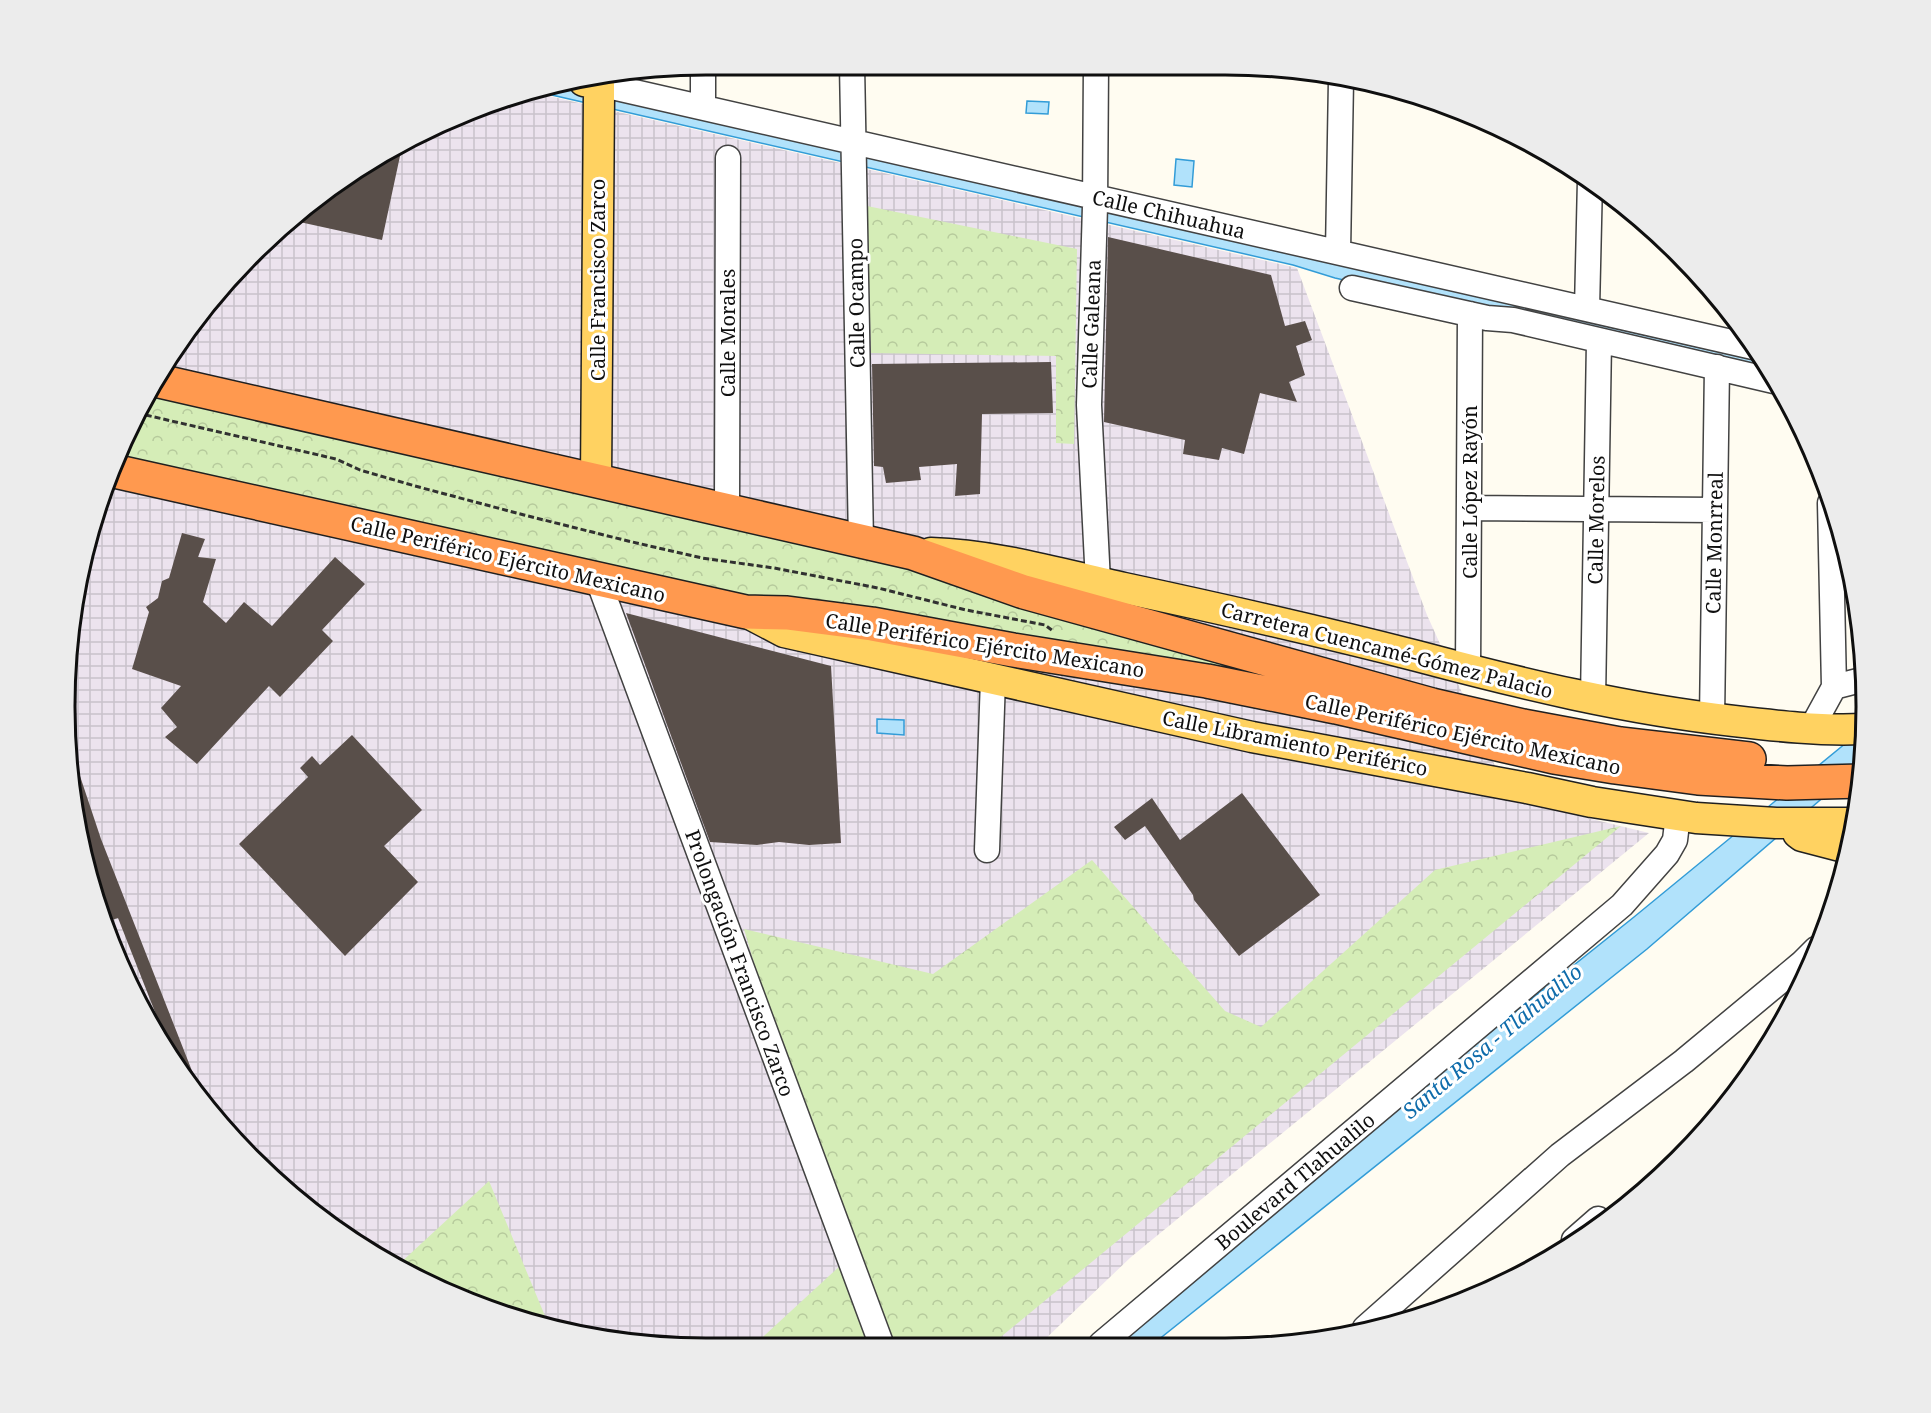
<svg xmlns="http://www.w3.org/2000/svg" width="1931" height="1413" font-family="'Noto Serif',serif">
  <defs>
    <pattern id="industrial-grid" width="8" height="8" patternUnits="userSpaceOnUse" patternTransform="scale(1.5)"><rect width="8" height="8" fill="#ece3ee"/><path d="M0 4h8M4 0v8" fill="none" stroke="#c9c2cb"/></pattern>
    <pattern id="park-crowns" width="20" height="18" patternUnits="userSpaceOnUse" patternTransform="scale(1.5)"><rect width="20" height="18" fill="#d5edb7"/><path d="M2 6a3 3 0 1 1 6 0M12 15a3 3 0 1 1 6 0" fill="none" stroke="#b6ca9c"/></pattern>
  </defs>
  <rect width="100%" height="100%" fill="#fffcf1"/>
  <path fill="url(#industrial-grid)" d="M527,91L1297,268L1427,615L1510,799L1649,833L1131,1257L1039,1345L664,1347L540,1327L422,1282L315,1216L197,1098L113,952L70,790L66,665L77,582L131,423L224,283L350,173L423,131Z"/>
  <path fill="url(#park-crowns)" d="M867,206L1077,249L1074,444L1056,443V356L871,353Z
    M162,375L286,400L1372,692L793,608L524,552L388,514L117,464L131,423Z
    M1621,826L991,1345L752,1347L842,1264L744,929L933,974L1092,860L1225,1011L1261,1027L1435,870Z
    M489,1181L550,1328L540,1327L422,1282L397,1266Z"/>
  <path fill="#b1e2fb" stroke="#329cd7" stroke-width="1.5" d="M572,82L1757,353L1772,378L1335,278L1293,265L530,90L540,86Z
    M1027,101L1049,102L1048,114L1026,113Z
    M1176,159L1194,161L1192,187L1174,185Z
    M877,719L904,720V735L877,733Z
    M1863,729L1862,764L1647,949L1153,1344H1100L1634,917Z"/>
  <path fill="#594f4a" d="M403,142L382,240L295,221L350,173Z
    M1108,237L1271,275L1285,326L1305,321L1312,340L1296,346L1305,375L1289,382L1297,402L1260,393L1244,454L1222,448L1219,460L1183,454L1185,440L1104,422Z
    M1051,362L1053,413L982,414L980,494L955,496L957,464L919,467L921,480L886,483L883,467L874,466L872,364Z
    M182,533L205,539L198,557L216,559L203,602L226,623L244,602L272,626L335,557L365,584L322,630L333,641L280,697L269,686L197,764L165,737L177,727L161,708L181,686L132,669L149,612L146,607L158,598L162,581L169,578Z
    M626,613L831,666L841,843L809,845L779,842L757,845L710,842Z
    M352,735L422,810L384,846L418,882L345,956L239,844L308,777L300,768L312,756L320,765Z
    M72,752L101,839L194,1076L187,1079L170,1050L118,918L105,922L70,790L69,753Z
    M1242,793L1320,895L1239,956L1194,900L1193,895L1145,826L1125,840L1114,827L1152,798L1180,840Z"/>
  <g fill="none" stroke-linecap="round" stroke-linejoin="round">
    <defs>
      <path id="minor" d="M852,65L861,542
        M1096,65L1095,206L1089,405L1098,582
        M599,79V84L1753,347
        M703,107V65
        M1338,252L1341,80
        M1352,288L1487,318L1513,320L1774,381
        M1587,309L1590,180
        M1469,508L1715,510
        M727,509L728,158
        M598,580L882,1346
        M1468,671L1470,314
        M1834,687L1865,679
        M1593,700L1599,341
        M1712,719L1717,367
        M1811,729L1834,687L1830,503
        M987,850L993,679
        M1574,1240L1598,1219
        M1365,1328L1560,1155L1684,1061L1802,963L1816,949
        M1101,1344L1622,905L1667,854L1675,840L1678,815"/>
      <path id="major" d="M584,81L599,84V93L596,481
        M931,553C997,555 1060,574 1124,588C1222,609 1319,631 1417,656C1522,684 1626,709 1734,721C1777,726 1820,731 1863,729
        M746,612L784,632L1252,737L1527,788L1592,802L1696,818L1776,823H1853
        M1798,833L1802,836L1848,848"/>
      <path id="highway" d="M159,381L913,553L1024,592L1432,705L1523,726L1620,744L1749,759
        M114,471L746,612L787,613L872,624L1013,650L1207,681L1336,707L1554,757L1615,767L1698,778L1787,783L1861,781"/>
    </defs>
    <use href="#minor" stroke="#424242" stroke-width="27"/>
    <use href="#major" stroke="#202020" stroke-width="33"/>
    <use href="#highway" stroke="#202020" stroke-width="36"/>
    <path stroke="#313131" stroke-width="3" stroke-dasharray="6 3" stroke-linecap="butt" d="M137,413L336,459L360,470L415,486L524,515L628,541L702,558L774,568L878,588L966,610L1045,625L1053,631"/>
    <use href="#minor" stroke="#fff" stroke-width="24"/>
    <use href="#major" stroke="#ffd261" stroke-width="30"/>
    <use href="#highway" stroke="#ff994f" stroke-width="33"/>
  </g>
  <g text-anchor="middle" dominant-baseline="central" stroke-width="6" stroke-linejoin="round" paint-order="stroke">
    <g font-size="20" fill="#0f0f0f" stroke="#fff">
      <text transform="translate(1169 214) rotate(13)">Calle Chihuahua</text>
      <text transform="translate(597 280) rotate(-90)">Calle Francisco Zarco</text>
      <text transform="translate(856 303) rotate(-91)">Calle Ocampo</text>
      <text transform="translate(1091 324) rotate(-88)">Calle Galeana</text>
      <text transform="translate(727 333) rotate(-90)">Calle Morales</text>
      <text transform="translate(1469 492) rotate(-90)">Calle López Rayón</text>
      <text transform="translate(1596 520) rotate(-89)">Calle Morelos</text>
      <text transform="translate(1714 543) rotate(-89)">Calle Monrreal</text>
      <text transform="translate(508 559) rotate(13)">Calle Periférico Ejército Mexicano</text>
      <text transform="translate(985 645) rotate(9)">Calle Periférico Ejército Mexicano</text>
      <text transform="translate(1387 650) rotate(14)">Carretera Cuencamé-Gómez Palacio</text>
      <text transform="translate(1463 734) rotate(12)">Calle Periférico Ejército Mexicano</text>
      <text transform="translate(1295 743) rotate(11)">Calle Libramiento Periférico</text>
      <text transform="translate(740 963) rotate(70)">Prolongación Francisco Zarco</text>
      <text transform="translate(1295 1181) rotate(-40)">Boulevard Tlahualilo</text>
    </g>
    <g font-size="21" font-style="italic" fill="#0e6cab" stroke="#fff">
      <text transform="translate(1492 1041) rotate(-40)">Santa Rosa - Tlahualilo</text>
    </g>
  </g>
  <path d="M0 0H1931V1413H0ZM706 75H1225A631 631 0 0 1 1856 706V707A631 631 0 0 1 1225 1338H706A631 631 0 0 1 75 707V706A631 631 0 0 1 706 75Z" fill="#ececec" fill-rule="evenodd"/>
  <path fill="none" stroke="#0f0f0f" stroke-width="3" d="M706 75H1225A631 631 0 0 1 1856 706V707A631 631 0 0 1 1225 1338H706A631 631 0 0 1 75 707V706A631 631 0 0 1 706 75Z"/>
</svg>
